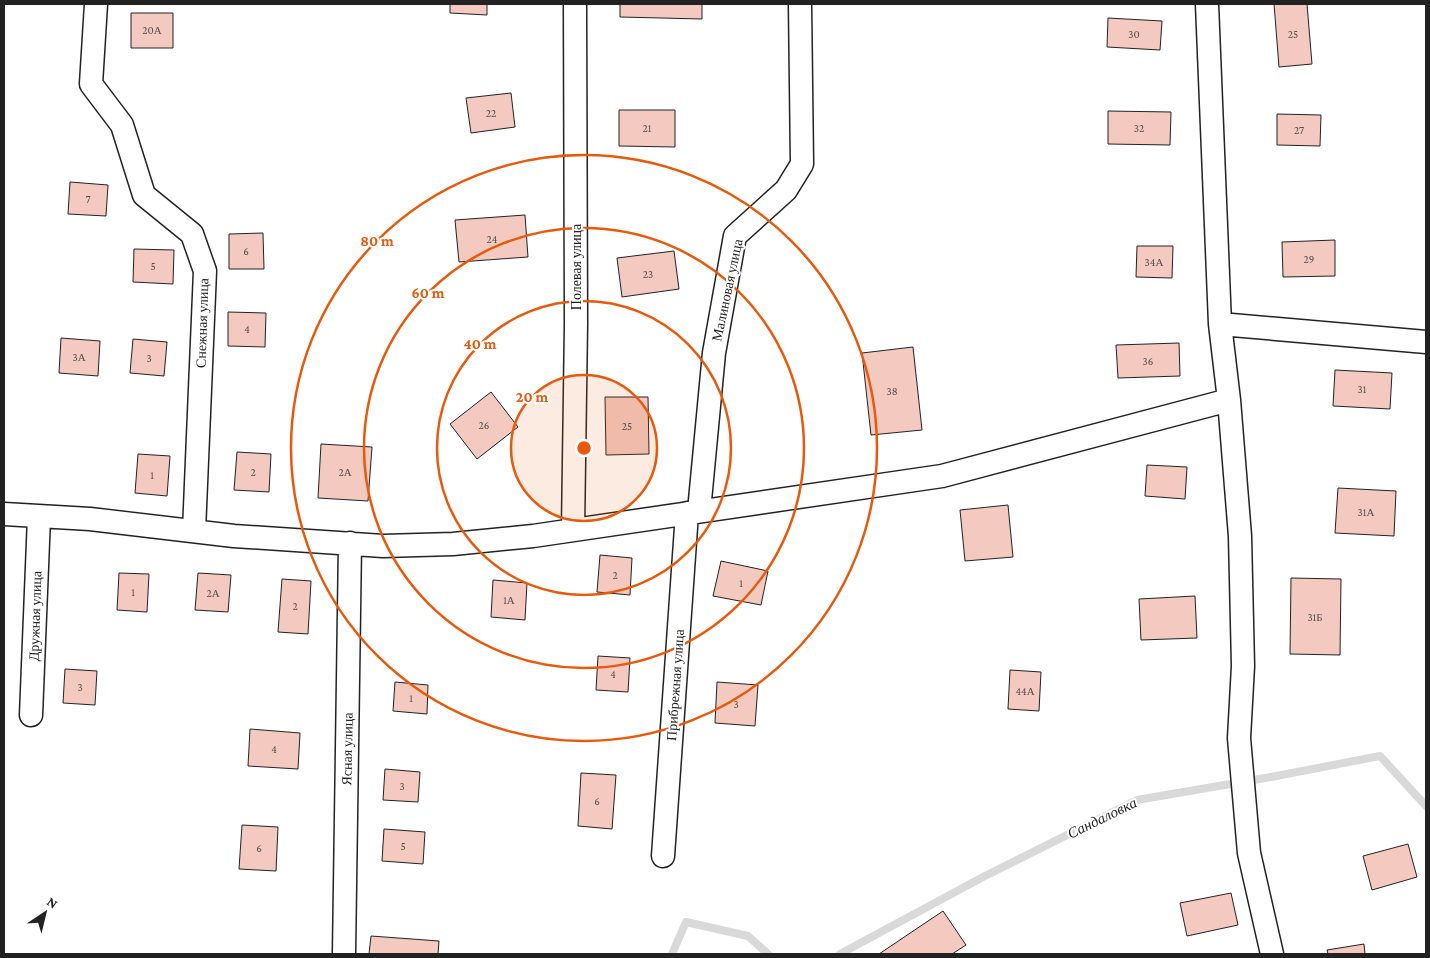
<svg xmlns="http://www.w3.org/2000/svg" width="1430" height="958" font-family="'Crimson Pro',serif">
  <rect width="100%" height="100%" fill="#fff"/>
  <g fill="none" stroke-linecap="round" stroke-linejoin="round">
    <path stroke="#d9d9d9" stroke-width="8" d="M672,954L686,922L748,936L768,954
      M840,954L983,877L1137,800L1271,777L1380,756L1426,806"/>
  </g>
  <path fill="#f3c9c0" stroke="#222" d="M450,4H487V15L450,13Z
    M620,4H702V19L620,17Z
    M1274,4H1307L1312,64L1279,67Z
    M131,13H173V48H131Z
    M1108,18L1162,21L1160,50L1107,47Z
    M511,93L515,127L471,133L466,98Z
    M619,110H675V147L619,146Z
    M1108,111L1171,112L1170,145L1108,144Z
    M1277,114L1321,115L1320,146L1277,145Z
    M70,182L108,185L106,216L68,214Z
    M525,215L528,257L459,262L455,220Z
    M263,233L264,269H229V234Z
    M1335,240V276L1283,277L1282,242Z
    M1137,246H1173L1172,278L1136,277Z
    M134,249L174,250L173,284L133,282Z
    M674,251L679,289L622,297L617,258Z
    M228,312L266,313L265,347L228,346Z
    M61,338L100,341L98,376L59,373Z
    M133,339L167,342L164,376L130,373Z
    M1179,343L1180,376L1118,378L1116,345Z
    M913,347L922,430L871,435L862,353Z
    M1335,370L1392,373L1390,409L1333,406Z
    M491,392L518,427L477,459L450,424Z
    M605,397H648L649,454L606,455Z
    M321,444L372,447L368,501L318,498Z
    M237,452L271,454L269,492L234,490Z
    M138,454L170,456L167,496L135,493Z
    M1147,465L1187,467L1185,499L1145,496Z
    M1338,488L1396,491L1394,536L1335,533Z
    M1008,505L1013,557L965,561L960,510Z
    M600,555L632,558L630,595L597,592Z
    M721,561L768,571L761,605L713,596Z
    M119,573L149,574L147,612L117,610Z
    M198,573L231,575L228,612L195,610Z
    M1291,578L1341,579L1340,655L1290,654Z
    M282,579L311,581L308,634L278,632Z
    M493,580L527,583L525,620L491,617Z
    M1195,596L1197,638L1141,640L1139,599Z
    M598,656L630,658L628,692L596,690Z
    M65,669L97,671L95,705L63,703Z
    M1010,670L1041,672L1039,711L1008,709Z
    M395,682L428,685L427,714L393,711Z
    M717,682L758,685L755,726L715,723Z
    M250,729L300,733L298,769L248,766Z
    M385,769L420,772L418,802L383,800Z
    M581,773L616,775L612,829L578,826Z
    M242,825L278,827L276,871L239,869Z
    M384,829L425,832L423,864L382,861Z
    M1408,844L1417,877L1372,890L1363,856Z
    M1231,893L1238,925L1187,936L1180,903Z
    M943,911L966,945L952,954H879Z
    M371,936L439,941L438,954H369Z
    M1364,944L1365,954H1328L1327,950Z"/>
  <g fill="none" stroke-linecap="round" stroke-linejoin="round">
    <defs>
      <path id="street" d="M96,4L91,84L122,125L144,195L192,234L205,271L194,531
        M1220,324L1426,342
        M1229,400L1240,536L1243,666L1239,738L1249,853L1272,954
        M699,511L714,353L735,236L786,190L802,164L800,4
        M4,514L90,519L234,536L383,546L453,544L533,536L942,476L1229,400L1220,324L1207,4
        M573,530L576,324L575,4
        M31,715L39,517
        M663,856L687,513
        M344,954L350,543"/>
    </defs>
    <use href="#street" stroke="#222" stroke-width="25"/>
    <use href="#street" stroke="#fff" stroke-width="22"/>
  </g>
  <circle cx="584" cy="448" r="73" fill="#e8590c" fill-opacity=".12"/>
  <g fill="none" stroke="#e8590c" stroke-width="2.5">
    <circle cx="584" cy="448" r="73"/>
    <circle cx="584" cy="448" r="147"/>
    <circle cx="584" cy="448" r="220"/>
    <circle cx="584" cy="448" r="293"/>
  </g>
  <g text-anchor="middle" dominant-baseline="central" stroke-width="4" stroke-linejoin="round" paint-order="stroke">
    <g font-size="11" fill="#564c4a">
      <text x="152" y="30">20А</text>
      <text x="1134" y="34">30</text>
      <text x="1293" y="34">25</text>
      <text x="491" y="113">22</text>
      <text x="647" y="128">21</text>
      <text x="1139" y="128">32</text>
      <text x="1299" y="130">27</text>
      <text x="88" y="199">7</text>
      <text x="492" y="239">24</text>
      <text x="246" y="251">6</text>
      <text x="1309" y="259">29</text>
      <text x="1154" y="262">34А</text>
      <text x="153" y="266">5</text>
      <text x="648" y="274">23</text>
      <text x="247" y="329">4</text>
      <text x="79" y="357">3А</text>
      <text x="149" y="358">3</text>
      <text x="1148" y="361">36</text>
      <text x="1362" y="389">31</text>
      <text x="892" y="391">38</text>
      <text x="484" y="425">26</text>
      <text x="627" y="426">25</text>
      <text x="253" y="472">2</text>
      <text x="345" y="472">2А</text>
      <text x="152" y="475">1</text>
      <text x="1366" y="512">31А</text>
      <text x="615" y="575">2</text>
      <text x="741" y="583">1</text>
      <text x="133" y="592">1</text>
      <text x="213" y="593">2А</text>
      <text x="509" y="600">1А</text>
      <text x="295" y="606">2</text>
      <text x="1315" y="617">31Б</text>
      <text x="613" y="674">4</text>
      <text x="80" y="687">3</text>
      <text x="1025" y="691">44А</text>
      <text x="411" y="698">1</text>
      <text x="736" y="704">3</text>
      <text x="274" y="749">4</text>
      <text x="402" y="786">3</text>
      <text x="597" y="801">6</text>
      <text x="403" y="846">5</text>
      <text x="259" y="848">6</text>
    </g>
    <g font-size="14" fill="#222" stroke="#fff">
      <text transform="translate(576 267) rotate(-90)">Полевая улица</text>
      <text transform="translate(727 290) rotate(-78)">Малиновая улица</text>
      <text transform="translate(202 323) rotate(-88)">Снежная улица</text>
      <text transform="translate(35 616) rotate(-88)">Дружная улица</text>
      <text transform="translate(675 685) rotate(-86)">Прибрежная улица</text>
      <text transform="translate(347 749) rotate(-89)">Ясная улица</text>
    </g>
    <g font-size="15" font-style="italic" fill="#222" stroke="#fff">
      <text transform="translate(1102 818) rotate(-26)">Сандаловка</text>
    </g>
  </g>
  <circle cx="584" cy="448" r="8" fill="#e8590c" stroke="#fff" stroke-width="2.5"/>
  <g font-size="15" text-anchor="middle" font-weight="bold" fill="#e8590c" stroke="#fff" stroke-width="4" stroke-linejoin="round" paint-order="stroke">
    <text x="377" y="246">80 m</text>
    <text x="428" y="298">60 m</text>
    <text x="480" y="349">40 m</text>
    <text x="532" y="402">20 m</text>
  </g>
  <rect width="1430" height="958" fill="none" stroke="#222222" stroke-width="10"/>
  <g transform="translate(45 913) rotate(35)" stroke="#ffffff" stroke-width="4" paint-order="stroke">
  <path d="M0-4L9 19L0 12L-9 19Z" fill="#222222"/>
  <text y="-8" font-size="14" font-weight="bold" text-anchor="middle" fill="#222222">N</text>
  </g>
</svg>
